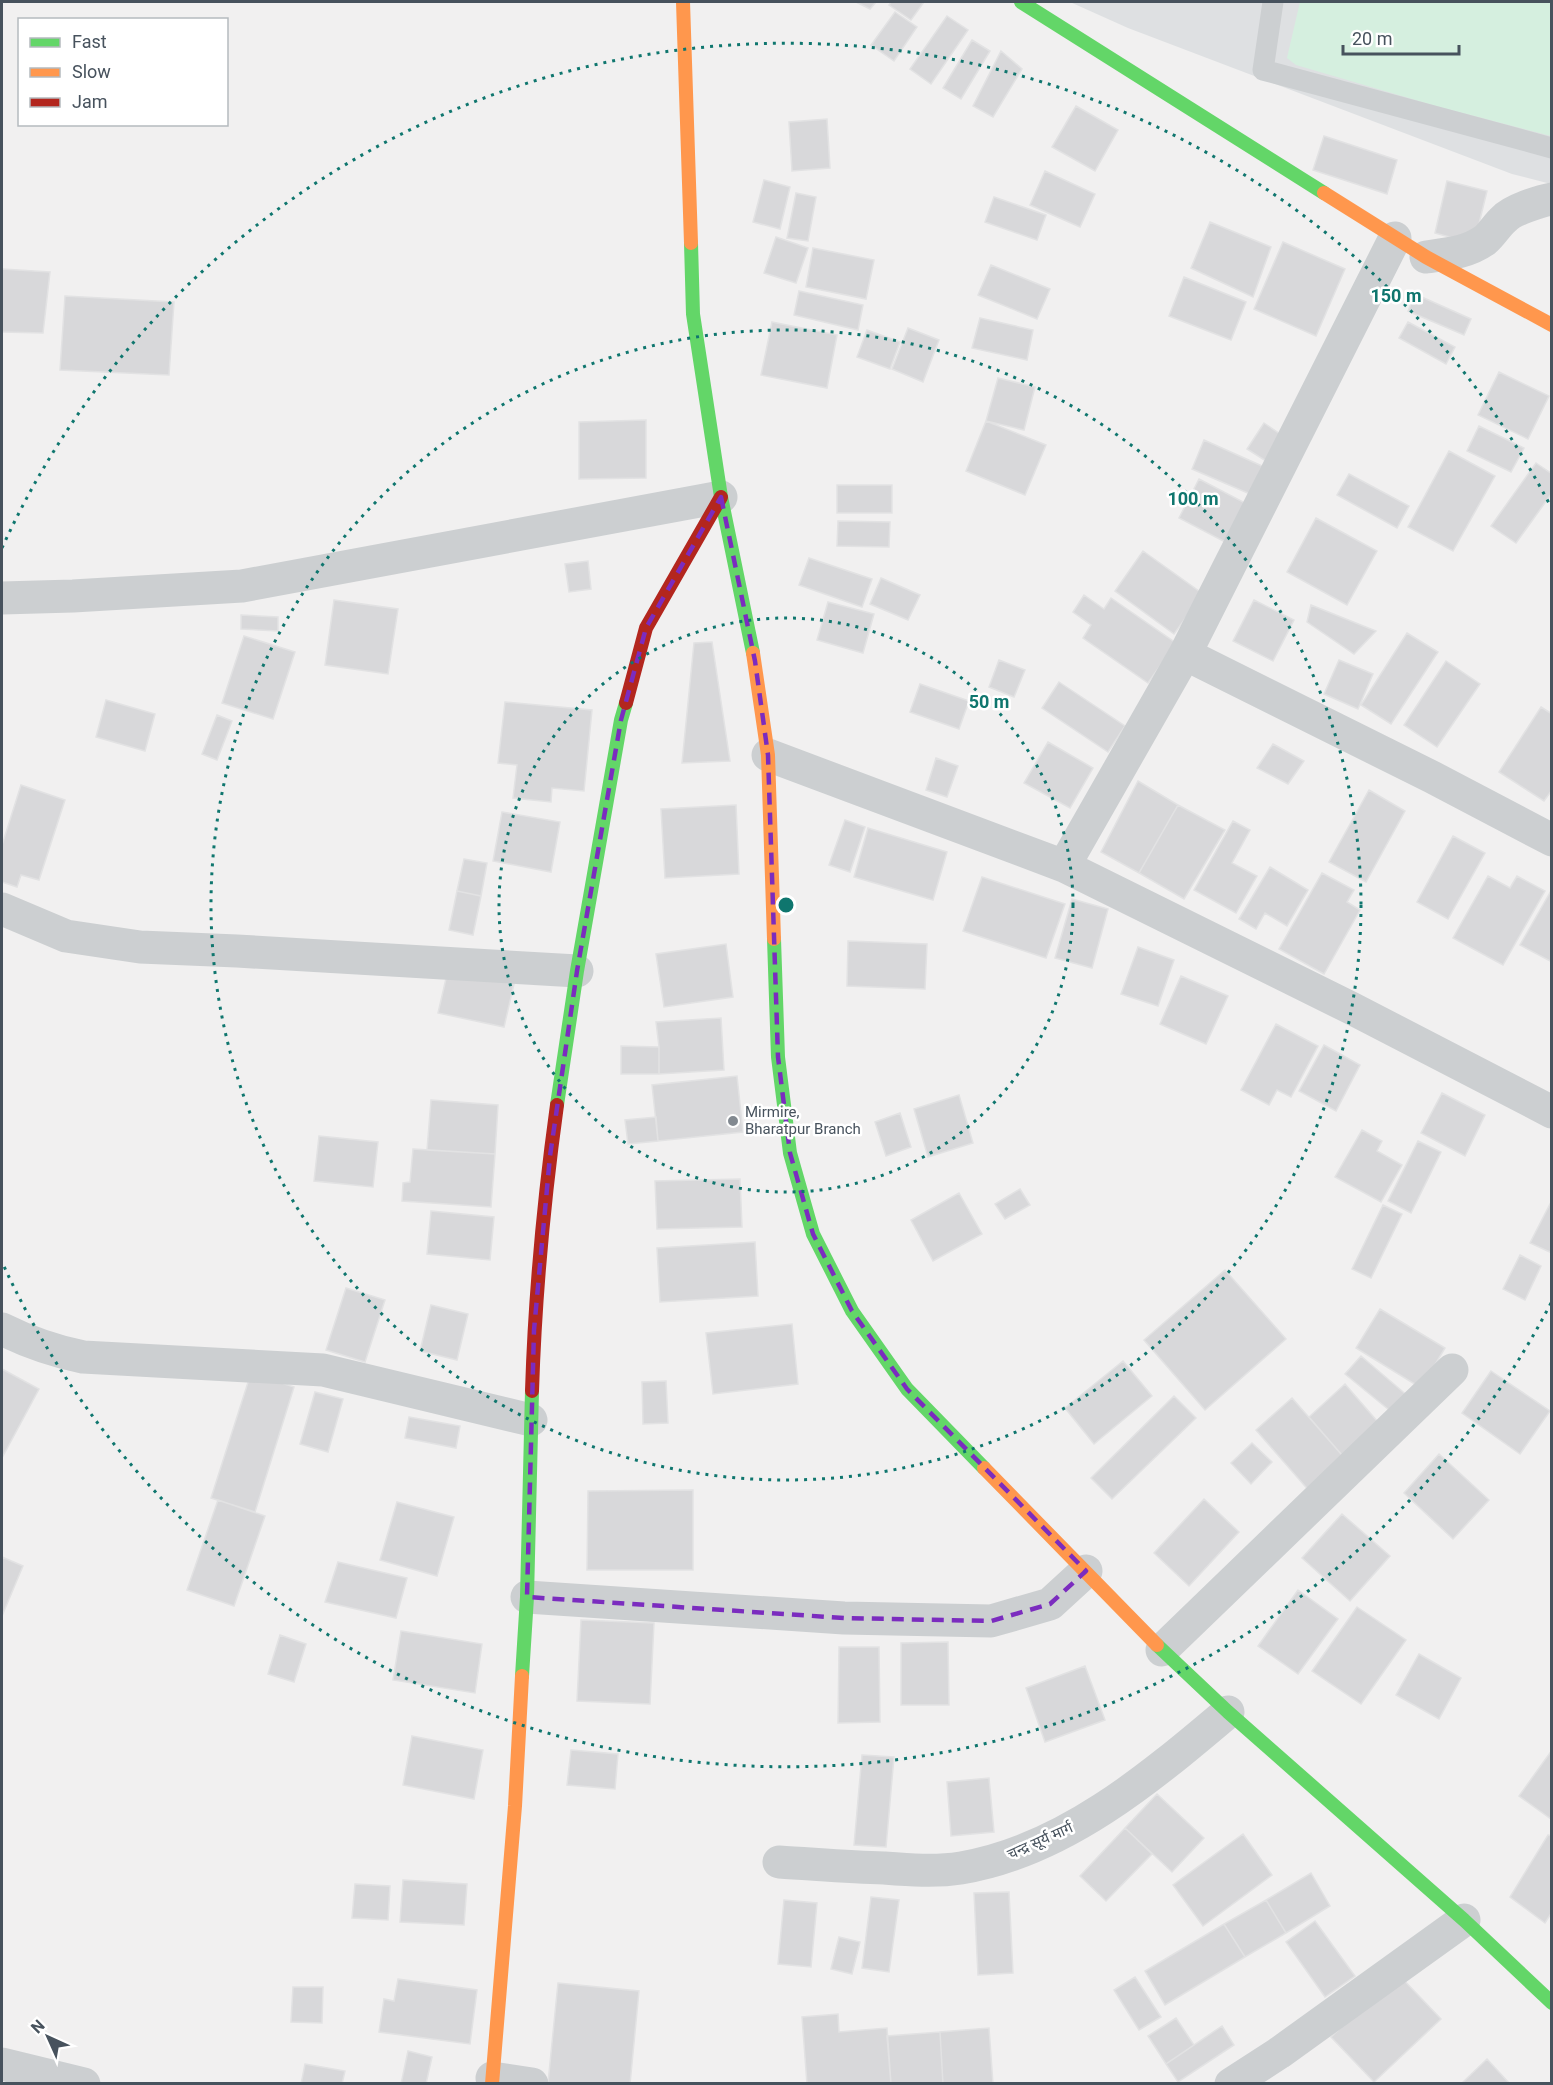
<svg xmlns="http://www.w3.org/2000/svg" width="1553" height="2085" font-family="Roboto,'Noto Sans Devanagari',sans-serif">
  <rect width="100%" height="100%" fill="#f1f0f0"/>
  <path fill="#dee0e2" d="M1070,2H1551V184L1512,174L1128,28Z"/>
  <path fill="#d5efdf" d="M1300,2H1551V136L1436,106L1296,65L1287,58Z"/>
  <path fill="#d8d8da" stroke="#e2e2e3" stroke-width="1.5" d="M856,2H876L870,9Z
    M891,2H924L911,20L889,5Z
    M895,12L917,27L894,61L871,45Z
    M947,16L968,30L931,84L910,69Z
    M972,40L990,51L961,99L943,88Z
    M1001,51L1022,69L993,117L973,106Z
    M1076,106L1118,130L1095,171L1052,147Z
    M827,119L830,168L792,171L789,122Z
    M1324,136L1397,160L1387,194L1313,170Z
    M1045,171L1095,194L1080,227L1030,205Z
    M764,180L790,187L780,229L753,222Z
    M1447,181L1487,191L1474,244L1435,233Z
    M796,193L816,197L808,241L787,238Z
    M994,197L1046,215L1037,240L985,222Z
    M1210,222L1271,247L1253,297L1191,268Z
    M776,237L808,248L796,283L764,273Z
    M1283,242L1345,269L1316,336L1254,309Z
    M813,248L874,260L866,299L806,287Z
    M991,265L1050,289L1037,319L978,295Z
    M2,269L50,272L43,333L2,332Z
    M1184,277L1246,302L1231,340L1169,316Z
    M799,291L863,305L858,330L794,315Z
    M1415,294L1471,319L1464,335L1408,311Z
    M65,296L174,302L169,375L60,370Z
    M980,318L1033,330L1027,360L972,348Z
    M772,322L837,335L827,388L761,375Z
    M1408,322L1455,347L1446,364L1399,338Z
    M908,328L939,340L923,382L892,369Z
    M867,330L900,342L890,369L857,357Z
    M1499,372L1549,396L1528,439L1478,415Z
    M998,378L1035,387L1024,430L986,421Z
    M646,420V478L579,479V422Z
    M986,421L1046,445L1025,495L966,471Z
    M1264,423L1286,438L1269,463L1247,449Z
    M1479,426L1524,448L1511,472L1467,451Z
    M1204,440L1262,466L1250,494L1192,469Z
    M1449,451L1495,476L1453,551L1408,527Z
    M1536,463L1552,474V493L1516,543L1491,526Z
    M1349,474L1409,506L1397,528L1337,495Z
    M1199,479L1247,504L1227,543L1179,518Z
    M837,485H892V513H837Z
    M1316,518L1377,551L1347,605L1287,572Z
    M838,521L890,522L889,547L837,546Z
    M1143,551L1203,594L1174,634L1115,591Z
    M809,558L872,579L862,607L799,585Z
    M588,561L591,589L569,592L565,564Z
    M881,578L920,595L908,620L870,604Z
    M1084,595L1104,609L1111,598L1176,643L1148,683L1083,638L1091,625L1073,612Z
    M334,600L398,609L388,674L325,665Z
    M1254,600L1294,620L1273,661L1233,641Z
    M828,602L874,614L863,653L817,640Z
    M1311,605L1376,631L1354,654L1307,622Z
    M241,615L278,617V631L241,629Z
    M1407,633L1438,652L1391,724L1361,705Z
    M244,636L295,652L273,719L222,703Z
    M712,642L730,761L682,763L694,643Z
    M999,660L1025,670L1014,697L989,687Z
    M1339,660L1373,674L1358,709L1324,694Z
    M1446,661L1480,684L1437,747L1404,725Z
    M1059,682L1125,726L1108,752L1042,708Z
    M920,684L969,701L959,729L910,712Z
    M106,700L155,714L145,751L96,737Z
    M505,702L592,710L584,791L552,788L551,802L513,798L517,765L498,763Z
    M1541,707L1552,714V790L1544,801L1499,772Z
    M217,715L232,721L217,760L202,754Z
    M1048,742L1093,768L1070,808L1024,783Z
    M1273,744L1304,761L1288,784L1257,768Z
    M936,758L958,766L947,797L926,790Z
    M1138,781L1178,805L1139,873L1101,852Z
    M21,785L65,800L39,880L21,875L17,887L2,882V845Z
    M1369,790L1405,811L1366,882L1329,862Z
    M736,805L739,874L665,878L661,809Z
    M1178,805L1225,830L1184,899L1139,873Z
    M502,812L560,822L551,872L493,861Z
    M845,820L865,827L850,872L829,865Z
    M1233,821L1250,830L1232,863L1257,876L1236,913L1194,890Z
    M868,828L947,852L933,900L854,877Z
    M1453,836L1485,853L1448,919L1417,902Z
    M464,859L487,863L481,896L457,891Z
    M1270,867L1308,890L1287,926L1265,913L1256,929L1239,919Z
    M1322,873L1354,890L1347,902L1360,910L1324,974L1279,949Z
    M1488,876L1510,888L1517,876L1545,891L1503,965L1453,938Z
    M982,877L1065,904L1046,958L963,931Z
    M1552,889V962L1520,945Z
    M457,891L481,896L473,935L449,930Z
    M1072,899L1108,909L1092,968L1055,958Z
    M848,941L927,944L925,989L847,986Z
    M726,944L733,997L664,1007L656,954Z
    M1138,947L1174,960L1158,1006L1121,994Z
    M448,970L514,984L504,1027L438,1013Z
    M1181,976L1228,996L1206,1044L1160,1024Z
    M721,1018L724,1070L659,1074V1047L656,1022Z
    M1276,1024L1318,1046L1291,1097L1277,1090L1269,1105L1241,1090Z
    M1324,1045L1360,1065L1336,1111L1299,1091Z
    M621,1046L659,1047V1074H621Z
    M737,1076L743,1132L658,1141L652,1085Z
    M1442,1093L1485,1115L1465,1156L1421,1133Z
    M959,1095L973,1143L928,1157L914,1109Z
    M431,1100L498,1105L495,1154L427,1150Z
    M900,1113L911,1147L886,1156L875,1122Z
    M656,1117L658,1141L628,1144L625,1120Z
    M1362,1130L1382,1141L1377,1151L1402,1165L1381,1202L1335,1177Z
    M319,1136L378,1142L373,1187L314,1181Z
    M1418,1141L1441,1152L1411,1213L1388,1201Z
    M413,1149L495,1154L491,1207L402,1201L403,1183L410,1182Z
    M740,1179L742,1227L657,1229L655,1181Z
    M1020,1189L1030,1205L1005,1219L995,1204Z
    M959,1193L982,1234L933,1261L911,1220Z
    M1552,1200V1253L1530,1243Z
    M1383,1205L1402,1214L1371,1278L1352,1269Z
    M431,1211L494,1217L490,1260L427,1254Z
    M755,1242L758,1296L660,1302L657,1248Z
    M1520,1255L1541,1266L1525,1300L1503,1289Z
    M1225,1270L1286,1339L1205,1410L1144,1340Z
    M346,1288L385,1300L365,1362L326,1350Z
    M431,1305L468,1314L457,1360L420,1351Z
    M1380,1309L1445,1348L1421,1388L1356,1348Z
    M792,1324L798,1384L713,1394L706,1333Z
    M1361,1356L1409,1397L1394,1414L1345,1374Z
    M1123,1361L1152,1396L1094,1444L1065,1408Z
    M2,1369L39,1389L3,1456L2,1455Z
    M1491,1371L1550,1411L1520,1454L1462,1413Z
    M251,1373L294,1387L255,1512L211,1498Z
    M666,1381L668,1423L643,1424L642,1382Z
    M1345,1384L1384,1429L1348,1462L1309,1417Z
    M315,1392L343,1399L328,1452L300,1444Z
    M1174,1396L1196,1418L1112,1499L1091,1478Z
    M1292,1398L1348,1462L1311,1493L1256,1430Z
    M409,1417L460,1426L456,1448L405,1438Z
    M1252,1443L1272,1462L1251,1484L1231,1463Z
    M1439,1454L1489,1500L1453,1539L1404,1493Z
    M693,1490V1570H587L588,1491Z
    M1204,1499L1239,1532L1189,1586L1154,1553Z
    M218,1500L265,1516L234,1606L187,1590Z
    M397,1502L454,1517L437,1576L380,1560Z
    M1342,1514L1390,1556L1350,1601L1302,1558Z
    M2,1557L23,1566L2,1616Z
    M338,1562L407,1578L396,1618L325,1602Z
    M1298,1590L1338,1619L1298,1674L1258,1646Z
    M1357,1607L1406,1640L1361,1704L1312,1671Z
    M581,1620L654,1623L650,1704L577,1701Z
    M401,1631L482,1644L475,1693L393,1680Z
    M280,1635L306,1644L294,1682L268,1674Z
    M948,1642L949,1705H901V1643Z
    M839,1647H879L880,1722L838,1723Z
    M1419,1654L1461,1678L1439,1719L1396,1695Z
    M1085,1666L1105,1720L1045,1742L1026,1688Z
    M412,1736L483,1750L474,1799L403,1785Z
    M571,1750L618,1754L615,1789L567,1785Z
    M1552,1750V1818L1551,1819L1519,1796Z
    M862,1755L894,1757L886,1847L854,1845Z
    M989,1778L994,1832L951,1836L947,1782Z
    M1157,1794L1204,1838L1172,1872L1125,1828Z
    M1125,1828L1152,1854L1106,1901L1080,1876Z
    M1243,1834L1272,1875L1203,1926L1173,1885Z
    M1548,1835L1552,1836V1912L1545,1923L1510,1897Z
    M1311,1873L1330,1906L1286,1933L1266,1900Z
    M403,1880L467,1884L464,1925L400,1922Z
    M355,1884L390,1886L388,1920L352,1918Z
    M1009,1892L1013,1973L978,1975L974,1893Z
    M871,1897L899,1900L889,1972L862,1968Z
    M784,1900L817,1903L811,1967L778,1964Z
    M1266,1900L1286,1933L1245,1957L1224,1924Z
    M1315,1921L1355,1976L1325,1997L1286,1942Z
    M1224,1924L1245,1957L1165,2005L1145,1971Z
    M839,1937L860,1942L852,1974L831,1969Z
    M1397,1973L1441,2019L1374,2082L1331,2037Z
    M1135,1977L1161,2017L1139,2030L1114,1990Z
    M398,1979L477,1990L470,2044L379,2032L384,1999L394,2001Z
    M558,1983L639,1991L630,2084L548,2083Z
    M293,1987H323L322,2023L291,2022Z
    M838,2014L839,2032L887,2028L891,2084H807L802,2017Z
    M1176,2018L1194,2045L1166,2064L1148,2036Z
    M1222,2026L1234,2045L1178,2082L1166,2064Z
    M989,2028L993,2084H943L940,2032Z
    M940,2032L943,2084H891L887,2036Z
    M408,2051L432,2057L426,2084H401Z
    M1487,2059L1510,2084H1461Z
    M305,2064L345,2071L342,2084H301Z"/>
  <g fill="none" stroke-linecap="round" stroke-linejoin="round">
    <path stroke="#cccfd1" stroke-width="21" d="M1273,2L1263,70L1552,148"/>
    <path stroke="#cccfd1" stroke-width="33" d="M1426,257C1447,254 1467,253 1485,240C1492,234 1497,225 1504,219C1512,210 1540,201 1552,199
      M2,598L73,596L242,586L721,497
      M1185,654L1432,777L1552,840
      M768,755L1064,866L1185,654L1395,238
      M1064,866L1351,1008L1552,1112
      M2,909L66,936L140,947L237,951L577,971
      M2,1329C28,1342 54,1351 83,1357L323,1370L531,1420
      M527,1597L844,1618L991,1621L1050,1604L1086,1571
      M1162,1650L1452,1370
      M779,1862C814,1864 849,1867 884,1868C909,1870 936,1872 961,1868C1064,1851 1151,1777 1228,1712
      M2,2064L84,2084
      M492,2078L532,2084
      M1231,2084L1279,2053L1464,1920"/>
    <path stroke="#63d668" stroke-width="14" d="M1021,2L1324,193
      M691,243L693,314L721,497L753,653
      M774,939L778,1057L790,1153L813,1234L852,1311L907,1389L984,1468
      M557,1105L577,971L621,720L626,703
      M1157,1645L1228,1712L1464,1920L1552,2003
      M522,1676L527,1597L532,1391"/>
    <path stroke="#ff974d" stroke-width="14" d="M683,2L691,243
      M1324,193L1426,257L1552,325
      M753,653L768,755L774,939
      M984,1468L1157,1645
      M492,2084L515,1806L522,1676"/>
    <path stroke="#b3261e" stroke-width="14" d="M626,703L646,628L721,497
      M532,1391C535,1296 544,1199 557,1105"/>
  </g>
  <path fill="none" stroke="#7b2cbf" stroke-width="4.5" stroke-dasharray="12 8" stroke-linejoin="round" d="M721,497L755,661L768,755L778,1057L790,1153L813,1234L852,1311L907,1389L1086,1571L1050,1604L991,1621L844,1618L527,1597L534,1330L550,1156L577,971L621,720L646,628Z"/>
  <g fill="none" stroke="#0f766e" stroke-width="3" stroke-dasharray="3 6">
    <circle cx="786" cy="905" r="287"/>
    <circle cx="786" cy="905" r="575"/>
    <path d="M1551 1303A862 862 0 0 1 2 1262M2 548A862 862 0 0 1 1551 507"/>
  </g>
  <circle fill="#828990" stroke="#fff" stroke-width="2" cx="733" cy="1121" r="6"/>
  <g text-anchor="middle" dominant-baseline="central" stroke-width="5" stroke-linejoin="round" paint-order="stroke">
    <g font-size="15" fill="#47525d" stroke="#fff" text-anchor="start">
      <text x="745" y="1112">Mirmire,<tspan x="745" dy="17">Bharatpur Branch</tspan></text>
    </g>
    <g font-size="15" fill="#47525d" stroke="#fff">
      <text transform="translate(1040 1841) rotate(-24)">चन्द्र सूर्य मार्ग</text>
    </g>
  </g>
  <circle cx="786" cy="905" r="9" fill="#0f766e" stroke="#fff" stroke-width="3"/>
  <g font-size="18" text-anchor="middle" font-weight="bold" fill="#0f766e" stroke="#fff" stroke-width="5" stroke-linejoin="round" paint-order="stroke">
    <text x="1396" y="302">150 m</text>
    <text x="1193" y="505">100 m</text>
    <text x="989" y="708">50 m</text>
  </g>
  <rect width="1553" height="2085" fill="none" stroke="#47525d" stroke-width="6"/>
  <rect x="18" y="18" width="210" height="108" fill="#ffffff" stroke="#b5babe" stroke-width="1.5"/>
  <rect x="30" y="38" width="30" height="9" fill="#63d668" stroke="#b5babe" stroke-width="1.5"/>
  <text x="72" y="48" font-size="18" fill="#47525d">Fast</text>
  <rect x="30" y="68" width="30" height="9" fill="#ff974d" stroke="#b5babe" stroke-width="1.5"/>
  <text x="72" y="78" font-size="18" fill="#47525d">Slow</text>
  <rect x="30" y="98" width="30" height="9" fill="#b3261e" stroke="#b5babe" stroke-width="1.5"/>
  <text x="72" y="108" font-size="18" fill="#47525d">Jam</text>
  <g transform="translate(48 2037) rotate(315)" stroke="#ffffff" stroke-width="4.5" paint-order="stroke">
  <path d="M0-4.5L10 22L0 15L-10 22Z" fill="#47525d"/>
  <text y="-9" font-size="16" font-weight="bold" text-anchor="middle" fill="#47525d">N</text>
  </g>
  <path d="M1343 45v9h116v-9" fill="none" stroke="#47525d" stroke-width="3"/>
  <text x="1352" y="45" font-size="18" fill="#47525d" stroke="#ffffff" stroke-width="4.5" paint-order="stroke">20 m</text>
</svg>
